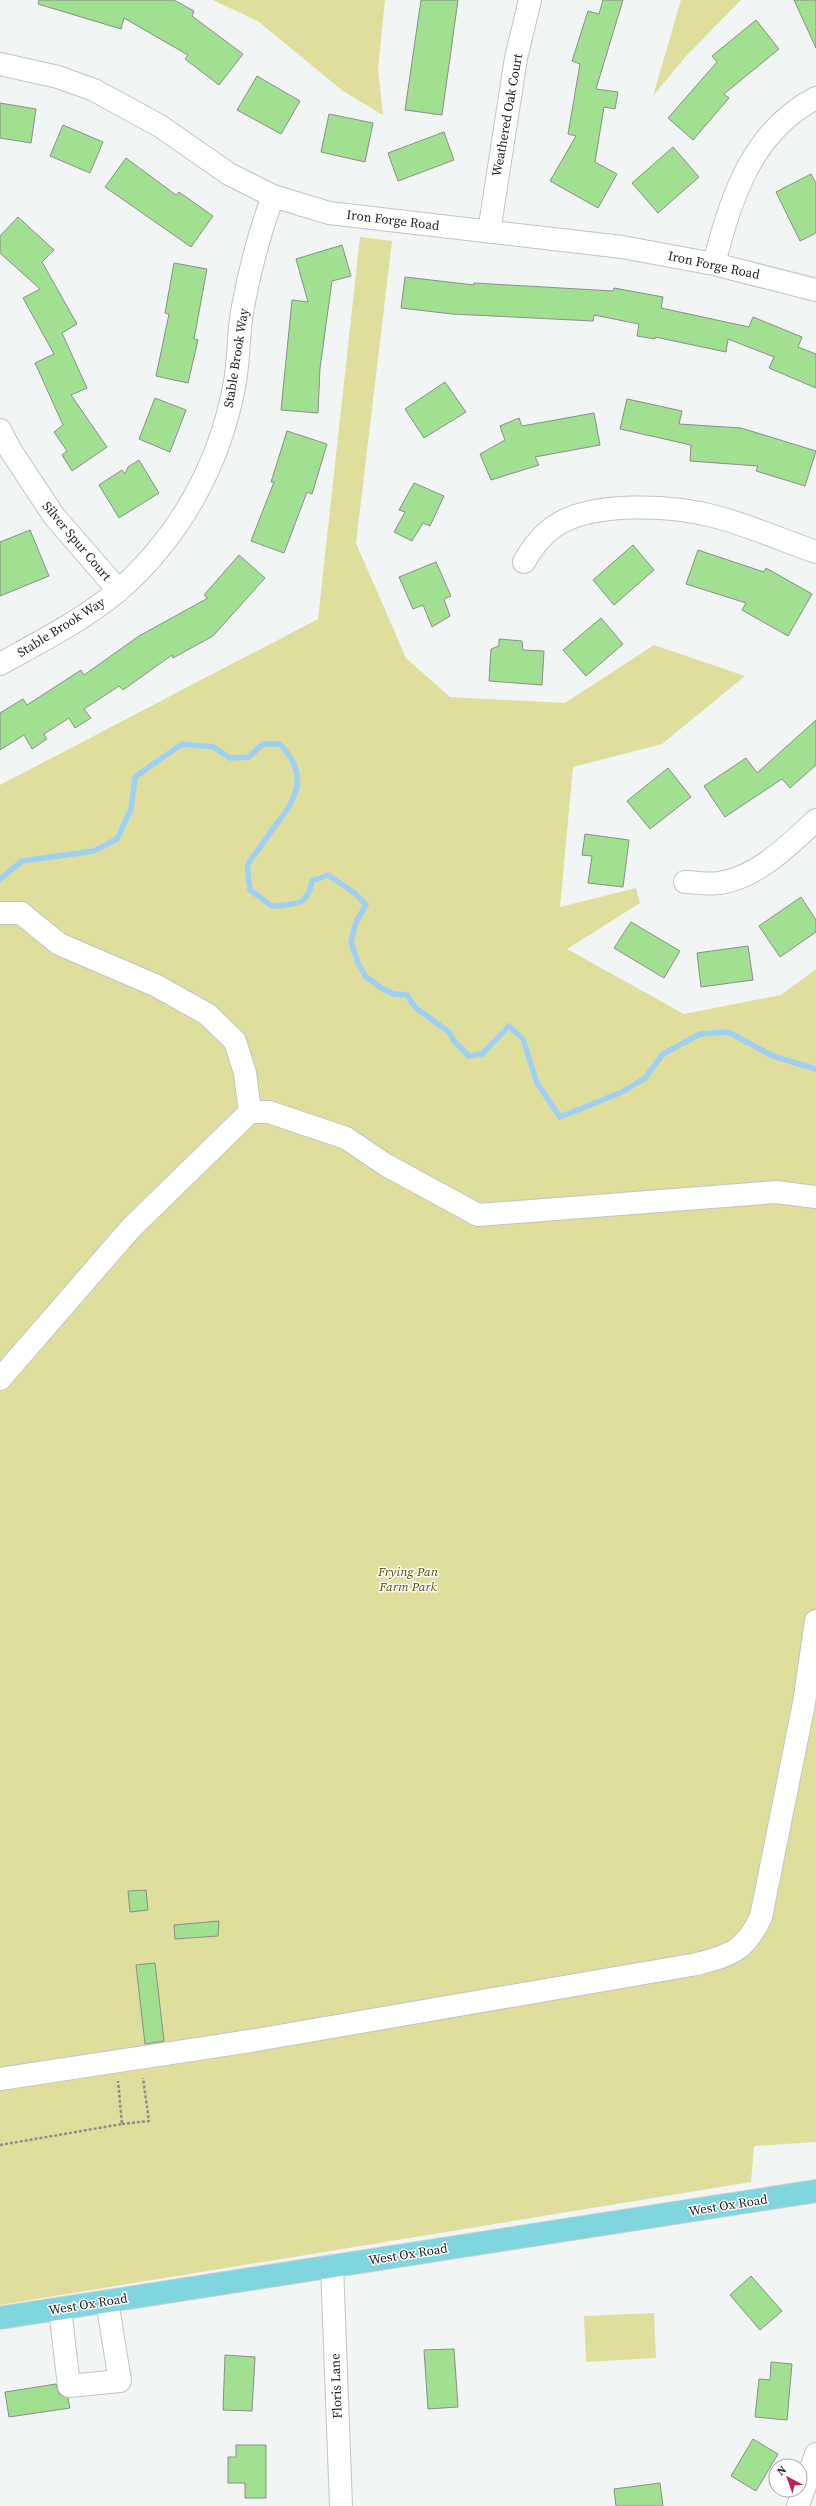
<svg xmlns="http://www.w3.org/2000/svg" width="816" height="2506" font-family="'Source Serif 4',serif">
  <rect width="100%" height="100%" fill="#f1f5f3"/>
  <path fill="#e0de9d" d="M213,0H385L378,69L383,115L343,91L259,22Z
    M681,0H741L687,55L653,96Z
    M360,237L392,241L356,543L406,658L450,697L565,703L654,645L745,676L662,744L573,767L560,907L636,888L640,903L567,949L684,1014L781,995L816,969V2142L754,2146L751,2182L0,2305V785L318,619Z
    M654,2313L656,2358L586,2362L584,2316Z"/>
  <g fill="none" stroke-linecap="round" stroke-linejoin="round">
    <path stroke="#9dd0f4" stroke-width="5.5" d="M0,879L22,861L94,851L117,839L131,809L135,777L182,744L213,747L230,758L249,757L263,744H280C320,787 282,812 258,850C255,854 249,860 248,865C246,872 250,883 250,890L272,906C294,904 308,907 312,881L328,875L355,893L366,905L356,922L351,942L358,963L366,977L383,989L393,994L407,995L416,1008L449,1032L454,1041L469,1056L482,1054L509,1026L523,1039L537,1083L560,1117L622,1092L645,1078L663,1054L700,1034L728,1032L773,1056L816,1069"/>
  </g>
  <path fill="#a1df91" stroke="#8c8e8b" d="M39,0H174L194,11L192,16L243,54L219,85L185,59L188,55L124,18L121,29L38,4Z
    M421,0H458L442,115L405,110Z
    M603,0H623L596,89L618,92L615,109L604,107L595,162L617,174L598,208L550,181L576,136L568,134L580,64L572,61L588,11L599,14Z
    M794,0H816V48Z
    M756,20L779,49L724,94L729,98L693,140L668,118L717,62L712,56Z
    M257,76L300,101L281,134L237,110Z
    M0,103L36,109L31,143L0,138Z
    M329,114L373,123L365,162L321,152Z
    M63,125L103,142L90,173L50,156Z
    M444,132L454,160L398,181L388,153Z
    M673,147L699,177L658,213L632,183Z
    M126,158L176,195L179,192L213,216L191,247L105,187Z
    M811,174L816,183V233L800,241L776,192Z
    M18,217L54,250L42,262L77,324L62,333L87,388L71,395L107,447L72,471L62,455L67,451L54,432L63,425L35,363L54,354L23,298L40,289L0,253V236Z
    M342,245L351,276L332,281L320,368L318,413L281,410L292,300L308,302L296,259Z
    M174,263L207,269L194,339L198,340L188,383L156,376L169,314L165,313Z
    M405,277L474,285V283L613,291L614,288L663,297L661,308L749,327L753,317L802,337L798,347L816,354V388L769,368L774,357L728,339L726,352L655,337V339L637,336L639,324L594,315L593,321L452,314L401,308Z
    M445,382L466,412L424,438L405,409Z
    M155,398L186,410L170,452L139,439Z
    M627,399L682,411L679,424L741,428L816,451L805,486L756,471L758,466L690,461L691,445L620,429Z
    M594,413L600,445L535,457L539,465L491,480L480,454L505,440L500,426L519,418L522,426Z
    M287,431L327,444L312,494L307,492L284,553L251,541L274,482H271Z
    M139,460L159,493L119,518L99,485L122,470L125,474L128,467Z
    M414,483L444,496L430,526L423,523L412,541L394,532L405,512L399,510Z
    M30,530L49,576L0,596V542Z
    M633,545L654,570L614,605L593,580Z
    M698,550L764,572L766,568L812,594L788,636L742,610L746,603L686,584Z
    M239,555L265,578L213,636L173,658L172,655L123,690L119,686L84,709L91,718L75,728L69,718L44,734L47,739L32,749L24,735L0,750V713L23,699L27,705L81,670L84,675L139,636L208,598L204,595Z
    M436,562L451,596L444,599L450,616L432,627L423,605L413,609L399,577Z
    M601,618L623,644L586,676L563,650Z
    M499,639L522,641L523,650L544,651L542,685L489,681L491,649L499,646Z
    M816,720V765L790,788L782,779L725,817L704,786L746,758L757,773Z
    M668,768L691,797L650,829L627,801Z
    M585,834L629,840L623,887L588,883L592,856L582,855Z
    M801,897L816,920V932L780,957L759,926Z
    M631,922L680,951L664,978L614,948Z
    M748,946L753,980L701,987L697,953Z
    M146,1890L148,1910L130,1912L128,1891Z
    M219,1921L218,1936L175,1939L174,1925Z
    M155,1963L164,2041L145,2044L136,1965Z
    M751,2276L782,2311L760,2330L730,2295Z
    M454,2349L458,2407L428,2409L424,2350Z
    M225,2355L255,2357L252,2411L223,2410Z
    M771,2362L792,2364L787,2420L755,2417L759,2379L770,2380Z
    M56,2384L59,2394L68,2398L70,2408L9,2417L5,2392Z
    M753,2439L778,2454L756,2491L731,2476Z
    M236,2445H266V2498H245V2483H228V2457H236Z
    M660,2483L663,2506H616L614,2489Z"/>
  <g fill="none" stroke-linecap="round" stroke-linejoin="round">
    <defs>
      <path id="minor" d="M0,64L58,77L94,90L160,126L229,174L273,196L329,213L622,247L714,264L816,290
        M489,232L516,58L530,0
        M714,264C730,199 752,131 816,98
        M0,430L11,451L54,516L118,590
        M524,562C532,548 541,535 555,526C592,501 671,505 713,516C748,525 782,540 816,552
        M0,664C40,642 83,620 118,591C179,538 219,466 234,387C239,363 238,337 242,312C249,272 259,234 273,196
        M685,882C696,882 708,885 719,883C757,878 789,845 816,820
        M0,913H21L59,944L157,986L207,1014L235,1041L245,1073L250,1112
        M0,1379L131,1228L250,1112H269L346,1138L386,1165L478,1215L776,1192L816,1197
        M0,2079L250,2041L697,1964C731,1955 745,1951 761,1917L804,1703L816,1621
        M332,2266L341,2506
        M60,2309L69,2386L120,2381L107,2301
        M798,2506L816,2454"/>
      <path id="major" d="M0,2318L816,2191"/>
    </defs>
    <use href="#minor" stroke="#c1c4c3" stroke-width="24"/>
    <use href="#major" stroke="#cecfcf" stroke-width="24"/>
    <path stroke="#8b8e8d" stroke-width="2.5" stroke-dasharray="3 2" stroke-linecap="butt" d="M122,2124L149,2121L143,2078
      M0,2145L122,2124L118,2081"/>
    <use href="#minor" stroke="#fff" stroke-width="22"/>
    <use href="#major" stroke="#80d6df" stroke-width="22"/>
  </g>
  <g text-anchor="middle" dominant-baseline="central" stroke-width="3" stroke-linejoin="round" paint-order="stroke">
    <g font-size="13" fill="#222323" stroke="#fff">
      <text transform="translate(507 115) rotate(-80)">Weathered Oak Court</text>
      <text transform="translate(393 220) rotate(7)">Iron Forge Road</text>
      <text transform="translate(714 265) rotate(12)">Iron Forge Road</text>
      <text transform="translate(236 358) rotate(-81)">Stable Brook Way</text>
      <text transform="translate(77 541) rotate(50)">Silver Spur Court</text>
      <text transform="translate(61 627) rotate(-32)">Stable Brook Way</text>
      <text transform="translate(728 2205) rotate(-9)">West Ox Road</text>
      <text transform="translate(408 2254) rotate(-9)">West Ox Road</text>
      <text transform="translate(88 2304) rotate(-9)">West Ox Road</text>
      <text transform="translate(336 2386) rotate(-92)">Floris Lane</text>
    </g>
    <g font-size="13" font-style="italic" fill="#544f00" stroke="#fff">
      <text x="408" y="1571">Frying Pan<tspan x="408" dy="15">Farm Park</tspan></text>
    </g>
  </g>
  <g transform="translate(788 2478) rotate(319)"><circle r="19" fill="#ffffff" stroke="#a7a7a7"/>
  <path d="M0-3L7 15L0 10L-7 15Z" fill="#b62757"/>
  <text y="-6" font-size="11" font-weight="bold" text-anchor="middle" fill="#222323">N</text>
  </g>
</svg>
